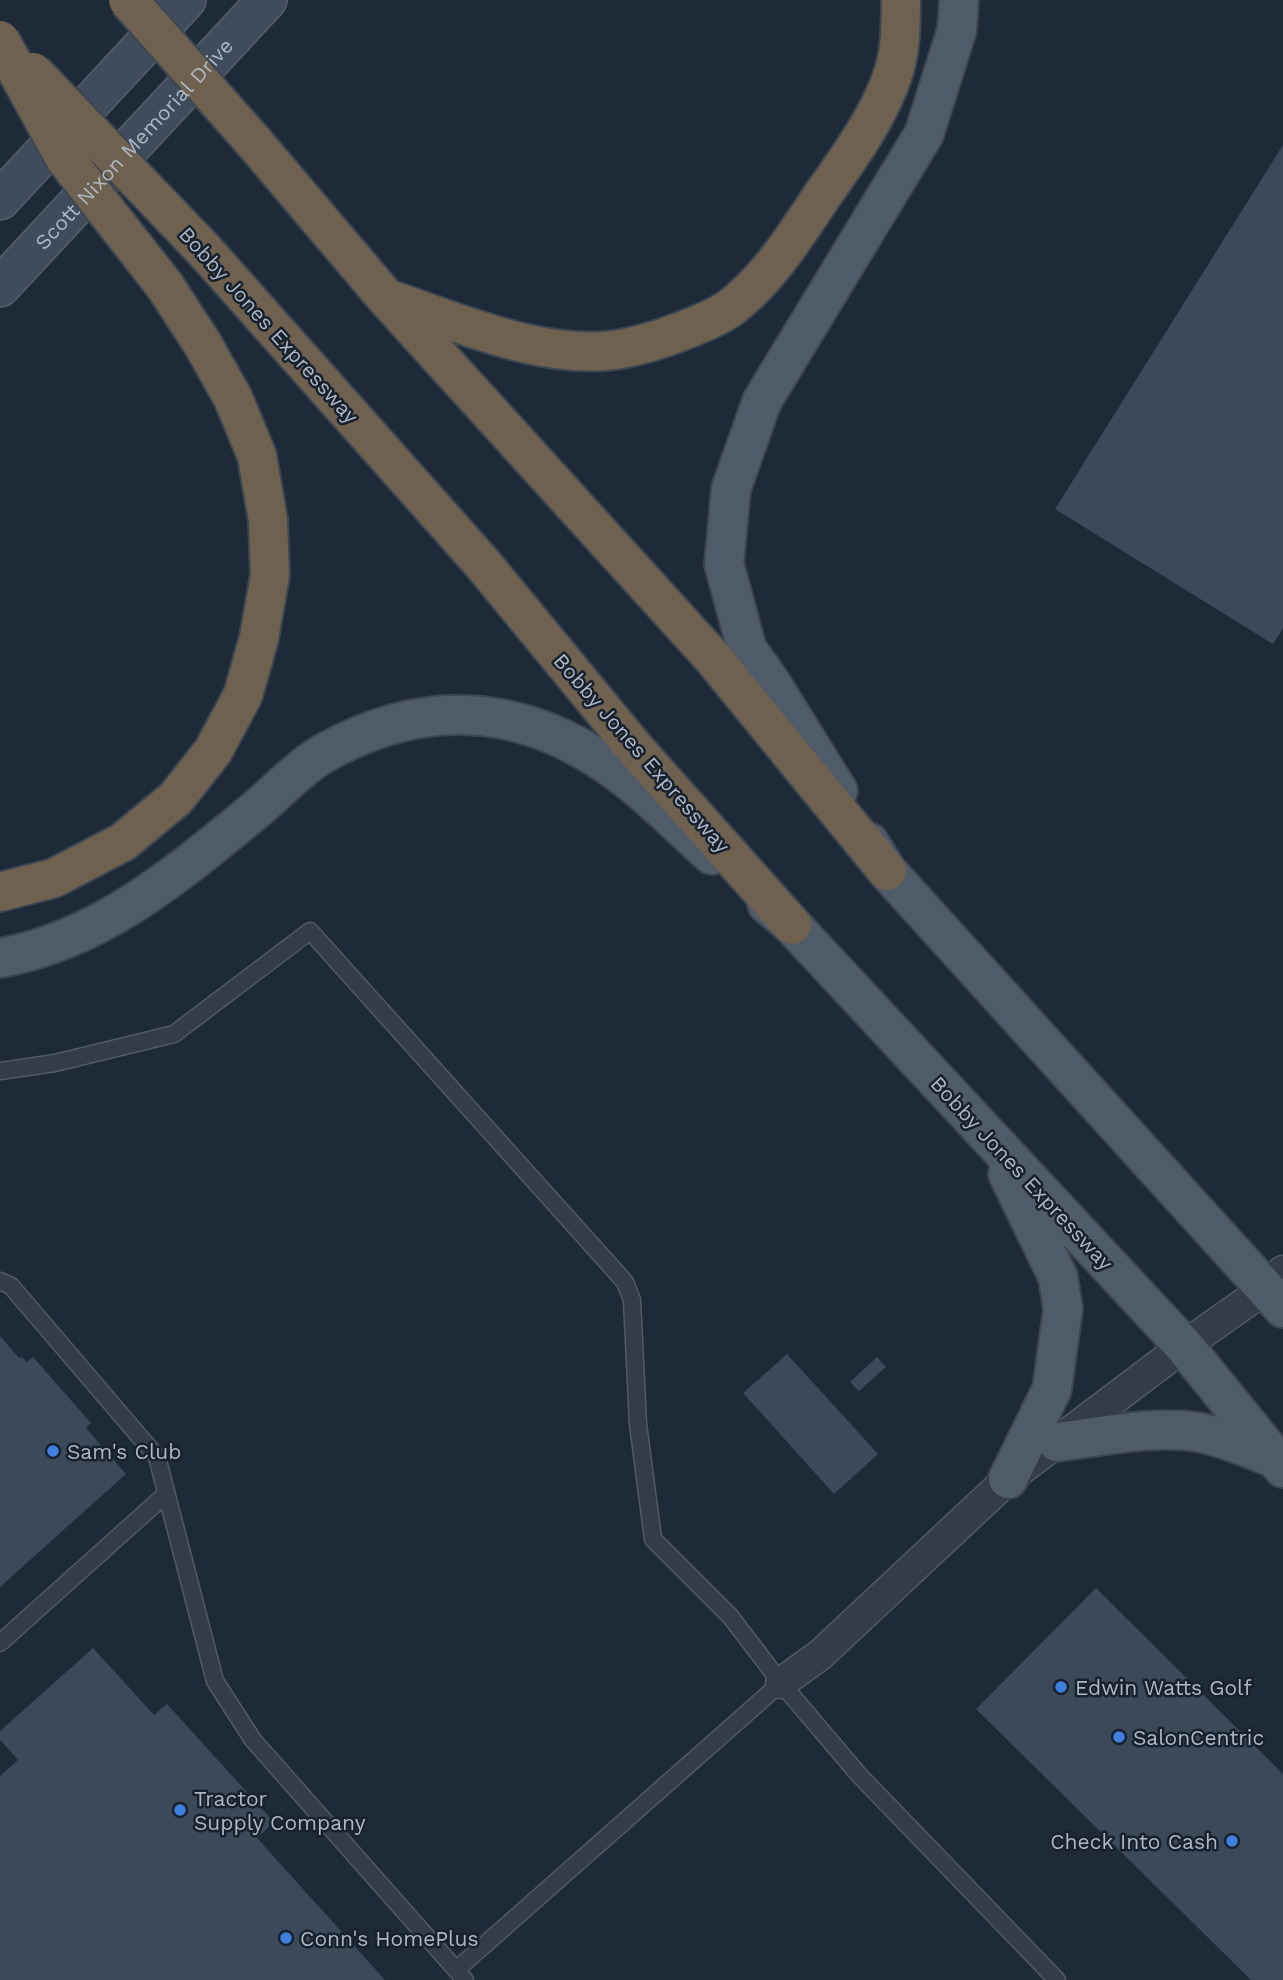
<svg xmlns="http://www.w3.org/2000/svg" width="1283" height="1980" font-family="'Work Sans',sans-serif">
  <rect width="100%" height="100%" fill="#1f2a38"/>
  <path fill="#3b4958" d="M1283,145V628L1273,644L1055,509Z
    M0,1336L20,1359L21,1356L27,1362L33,1357L91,1423L86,1428L126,1474L0,1587Z
    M787,1354L878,1454L834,1494L743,1393Z
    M877,1357L886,1367L859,1391L850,1382Z
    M1096,1588L1283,1774V1980H1251L976,1709Z
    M93,1648L154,1715L167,1704L274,1822L257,1838L385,1980H0V1776L18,1760L0,1740V1731Z"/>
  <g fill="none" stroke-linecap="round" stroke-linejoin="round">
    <defs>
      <path id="lane" d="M0,1071L55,1063L174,1034L310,931L625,1282L632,1300L638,1424L653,1539L730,1616L781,1683L859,1775L1057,1980
        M0,1281L11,1286L157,1457L215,1681L253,1740L465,1980
        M0,1643L166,1494
        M456,1970L781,1683"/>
      <path id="street" d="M781,1683L820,1655L1008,1479L1184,1346L1265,1289L1283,1271"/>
      <g id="secondary">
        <path d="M0,200L186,0"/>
        <path id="s1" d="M0,287L267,0"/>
      </g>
      <path id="primary" d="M838,791L771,683L747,649L724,564L731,489L762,401L924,134L957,30L959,0
        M869,842L887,871L1283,1308
        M767,904L792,925L1184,1346L1283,1468
        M0,958C102,940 180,872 258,808C280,789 302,765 328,751C419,701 510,702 599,759C640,785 675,822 712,855
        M1057,1442C1099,1437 1154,1425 1197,1432C1223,1437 1249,1448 1274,1458
        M1008,1479L1052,1389L1063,1309L1058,1277L1008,1174"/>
      <path id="highway" d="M253,141L386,298L712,657L887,871
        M204,250L482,563L636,750L792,925
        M389,299C458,323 548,362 621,349C642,345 662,339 682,331C698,325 716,318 730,308C769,279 797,233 824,193C851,155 891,100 898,53C901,36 901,18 901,0
        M0,892L54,878L123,842L176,798L213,751L243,695L259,638L270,575L268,520L257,456L233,398L202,343L165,286"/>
    </defs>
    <use href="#lane" stroke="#505a66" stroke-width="19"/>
    <use href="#street" stroke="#505a66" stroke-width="33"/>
    <use href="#secondary" stroke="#505a66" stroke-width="42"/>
    <use href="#primary" stroke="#3c4552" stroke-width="42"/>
    <use href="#highway" stroke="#3d4753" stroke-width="42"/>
    <use href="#lane" stroke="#333c48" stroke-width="16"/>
    <use href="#street" stroke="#333c48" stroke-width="30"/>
    <use href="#secondary" stroke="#404b5b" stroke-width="38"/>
    <use href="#primary" stroke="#505b69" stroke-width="38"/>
    <use href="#highway" stroke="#6f614f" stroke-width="38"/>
    <defs>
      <path id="highway-bridge" d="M128,0L253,141
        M0,40L64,157L165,286
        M33,72L204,250"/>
    </defs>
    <use href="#highway-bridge" stroke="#3d4753" stroke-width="42" stroke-linecap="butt"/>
    <use href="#highway-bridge" stroke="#6f614f" stroke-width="38"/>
  </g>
  <g fill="#3f7fe0" stroke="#18212d" stroke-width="2.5">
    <circle cx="53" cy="1451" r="7"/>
    <circle cx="1061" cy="1687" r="7"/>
    <circle cx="1119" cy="1737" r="7"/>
    <circle cx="180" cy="1810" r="7"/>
    <circle cx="1232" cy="1841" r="7"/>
    <circle cx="286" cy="1938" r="7"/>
  </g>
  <g text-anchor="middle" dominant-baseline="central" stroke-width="5" stroke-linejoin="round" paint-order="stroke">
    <g font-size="21" fill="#adb7c5" stroke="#18212d">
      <text stroke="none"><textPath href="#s1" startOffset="196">Scott Nixon Memorial Drive</textPath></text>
      <text transform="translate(269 325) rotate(48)">Bobby Jones Expressway</text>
      <text transform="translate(642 753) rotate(49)">Bobby Jones Expressway</text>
      <text transform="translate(1022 1173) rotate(47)">Bobby Jones Expressway</text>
    </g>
    <g font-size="21" fill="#adb7c5" stroke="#18212d" text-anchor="start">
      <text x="67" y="1451">Sam's Club</text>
      <text x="1075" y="1687">Edwin Watts Golf</text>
      <text x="1133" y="1737">SalonCentric</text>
      <text x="194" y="1798">Tractor<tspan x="194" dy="24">Supply Company</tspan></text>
      <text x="1218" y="1841" text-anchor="end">Check Into Cash</text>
      <text x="300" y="1938">Conn's HomePlus</text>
    </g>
  </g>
</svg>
